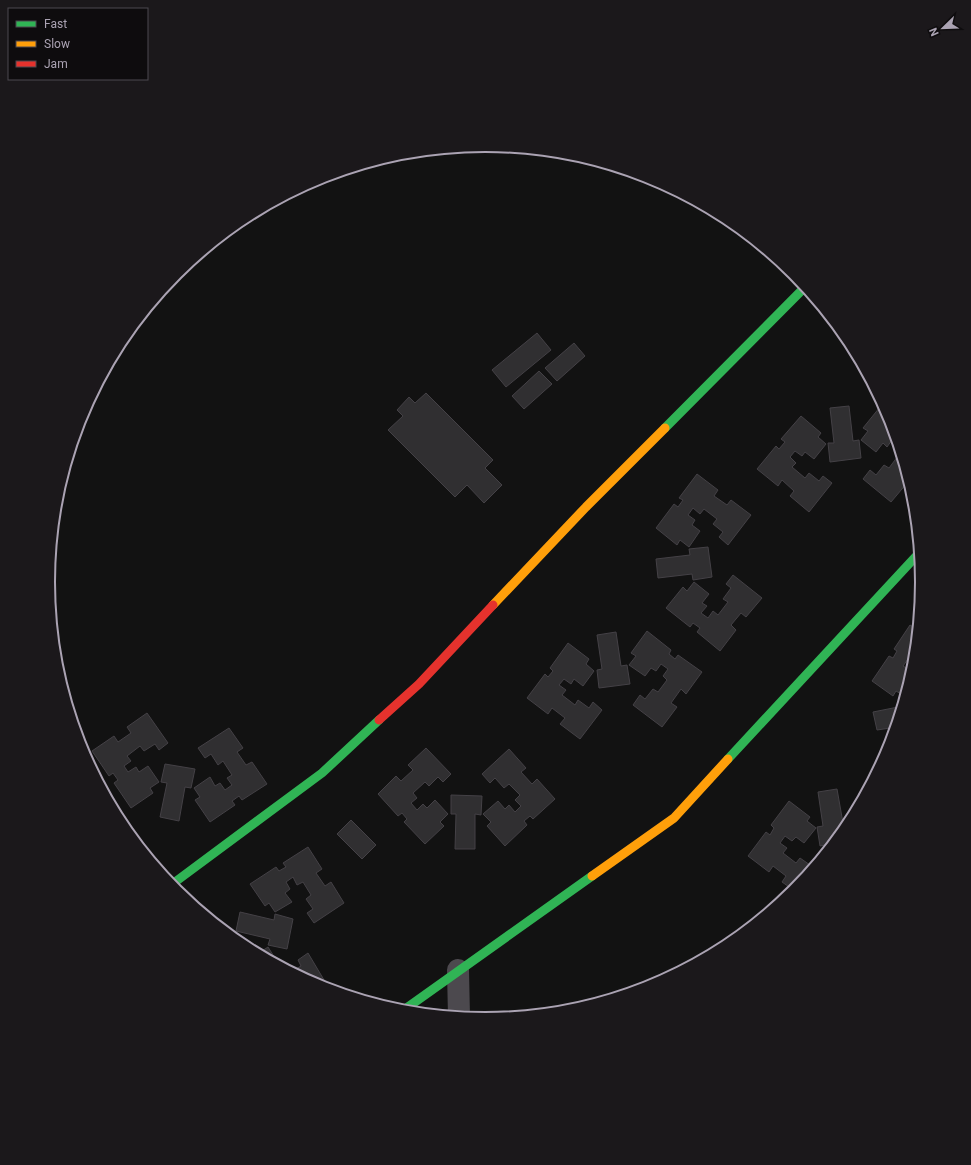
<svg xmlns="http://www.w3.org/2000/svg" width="971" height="1165" font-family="Roboto,sans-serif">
  <rect width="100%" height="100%" fill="#121212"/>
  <path fill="#302f31" stroke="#444146" d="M537,333L551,350L506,387L492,370Z
    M574,343L585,356L557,381L545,368Z
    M539,371L552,384L524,409L512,396Z
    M426,393L493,460L485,468L502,485L484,503L467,485L455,497L388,430L403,416L397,410L409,397L415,403Z
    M849,406L853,441L859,440L861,458L830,462L828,443H834L830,408Z
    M880,407L890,415L899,445L892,440L887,447L883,443L876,452L861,440L868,431L863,428Z
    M801,416L821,433L818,437L826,444L814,459L805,452L802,456L795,451L790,457L796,463L792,467L805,478L809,473L819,481L823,476L832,483L809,512L790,496L794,491L782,480L778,486L757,469L776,446L779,449L785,442L781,439Z
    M899,446L907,472L902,479L907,483L891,502L863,479L870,470L876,475L884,465L889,468L898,456L894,452Z
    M697,474L718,490L714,496L727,505L731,500L751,515L728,545L719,537L723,532L713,524L717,519L704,509L700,514L693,508L688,515L695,520L692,525L700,531L689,547L680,540L677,545L656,528L674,504L678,507L683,500L679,498Z
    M708,547L712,577L693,580L692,574L658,578L656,559L690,555L689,549Z
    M733,575L762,598L746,617L741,613L731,625L736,630L720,651L697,632L700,628L693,623L690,627L666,608L683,587L687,591L694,582L709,594L702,603L707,606L701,613L708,618L713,611L718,615L728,602L723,599L731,588L726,584Z
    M910,625L918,630L915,664L908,659L903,666L911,671L907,675L911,678L906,697L896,691L893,696L872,681L889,656L893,658L897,651L894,649Z
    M647,631L671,650L669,654L675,659L678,655L702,672L686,694L681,689L671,703L677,707L662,727L633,705L640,695L645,699L653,689L658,692L667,680L663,676L668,669L661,664L656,671L651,668L645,676L629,665L636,656L631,653Z
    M616,632L621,666L627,665L630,684L599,688L597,670L602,669L597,635Z
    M568,643L589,659L586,664L594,671L583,686L574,679L571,684L564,679L559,685L566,690L562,695L575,705L578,700L589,708L593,702L602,710L580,739L560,724L565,718L552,708L548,714L527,698L545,674L548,677L553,671L550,668Z
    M903,706L897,727L877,730L873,712Z
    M147,713L168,743L159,750L155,744L144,751L140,746L127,756L131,761L124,766L128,772L136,767L139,772L148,766L159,782L150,788L153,793L131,808L114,783L118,780L113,773L109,776L92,751L114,736L118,742L131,733L127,727Z
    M229,728L243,748L237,752L246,765L252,762L267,784L242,800L239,796L232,801L235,805L210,822L195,800L200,797L194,788L210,777L215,786L220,783L225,790L232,785L227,778L232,775L223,761L218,765L211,754L205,758L198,748Z
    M426,748L451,774L443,782L438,777L429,786L425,782L413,793L417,798L411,803L417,810L423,804L427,808L435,800L448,814L440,822L444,826L425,844L404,822L407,819L402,813L398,816L378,794L396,776L401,781L413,770L408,765Z
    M509,749L526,768L521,772L532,784L537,779L555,799L533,819L530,816L524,821L527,825L505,846L487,826L491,822L483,814L498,801L505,809L509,805L515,812L521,806L515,800L520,795L509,784L504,788L495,778L490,783L482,774Z
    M165,764L195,769L191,788L185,787L179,821L160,817L167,783L161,782Z
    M868,788L869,789L856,813L852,810Z
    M837,789L843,823L848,822L849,826L835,843L820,846L817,827L823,826L818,792Z
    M451,795L482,796L481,815L475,814V849H455L456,814H451Z
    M789,801L810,817L807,821L816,828L804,843L796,837L792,841L785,836L780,843L787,848L783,853L796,863L800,858L810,865L814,860L819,863L795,891L782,882L786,876L773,866L769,872L748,856L766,832L770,835L774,828L771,825Z
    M351,820L376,845L362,859L337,834Z
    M308,847L322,869L316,873L325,886L331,882L344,903L314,923L307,913L313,909L306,899L311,895L303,882L297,885L293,877L286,882L290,889L285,893L292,902L275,912L269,903L265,906L250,884L276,867L279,871L286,867L283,863Z
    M240,912L274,920L275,914L293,919L287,949L268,945L270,939L236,931Z
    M268,947L278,963L276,964L251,951L256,948L259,953Z
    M308,953L327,985L322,988L291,972L301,966L298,960Z"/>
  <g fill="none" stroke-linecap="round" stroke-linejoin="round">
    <path stroke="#4c494e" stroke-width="22" d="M458,970L459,1017"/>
    <path stroke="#30b455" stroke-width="9" d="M665,428L806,286
      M728,759L920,552
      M171,885L322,773L379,720
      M401,1012L592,876"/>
    <path stroke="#ff9f0a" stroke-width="9" d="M493,605L586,507L665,428
      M592,876L674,818L728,759"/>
    <path stroke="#e5322d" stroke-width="9" d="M379,720L419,684L493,605"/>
  </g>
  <path d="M0 0H971V1165H0ZM55 582a430 430 0 1 1 860 0a430 430 0 1 1-860 0Z" fill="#1b181b" fill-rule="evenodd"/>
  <path fill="none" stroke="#aba3b3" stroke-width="2" d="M55 582a430 430 0 1 1 860 0a430 430 0 1 1-860 0Z"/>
  <rect x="8" y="8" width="140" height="72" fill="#0e0c0e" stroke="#4d4850"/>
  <rect x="16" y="21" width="20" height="6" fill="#30b455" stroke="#4d4850"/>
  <text x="44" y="28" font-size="12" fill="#aba3b3">Fast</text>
  <rect x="16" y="41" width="20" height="6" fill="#ff9f0a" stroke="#4d4850"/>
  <text x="44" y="48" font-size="12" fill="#aba3b3">Slow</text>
  <rect x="16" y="61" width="20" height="6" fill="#e5322d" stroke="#4d4850"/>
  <text x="44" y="68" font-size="12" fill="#aba3b3">Jam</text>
  <g transform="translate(943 28) rotate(247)" stroke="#0e0c0e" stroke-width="3" paint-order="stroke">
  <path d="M0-3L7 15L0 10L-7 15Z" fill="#aba3b3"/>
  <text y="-6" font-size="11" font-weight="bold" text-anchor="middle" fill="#aba3b3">N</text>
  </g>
</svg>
